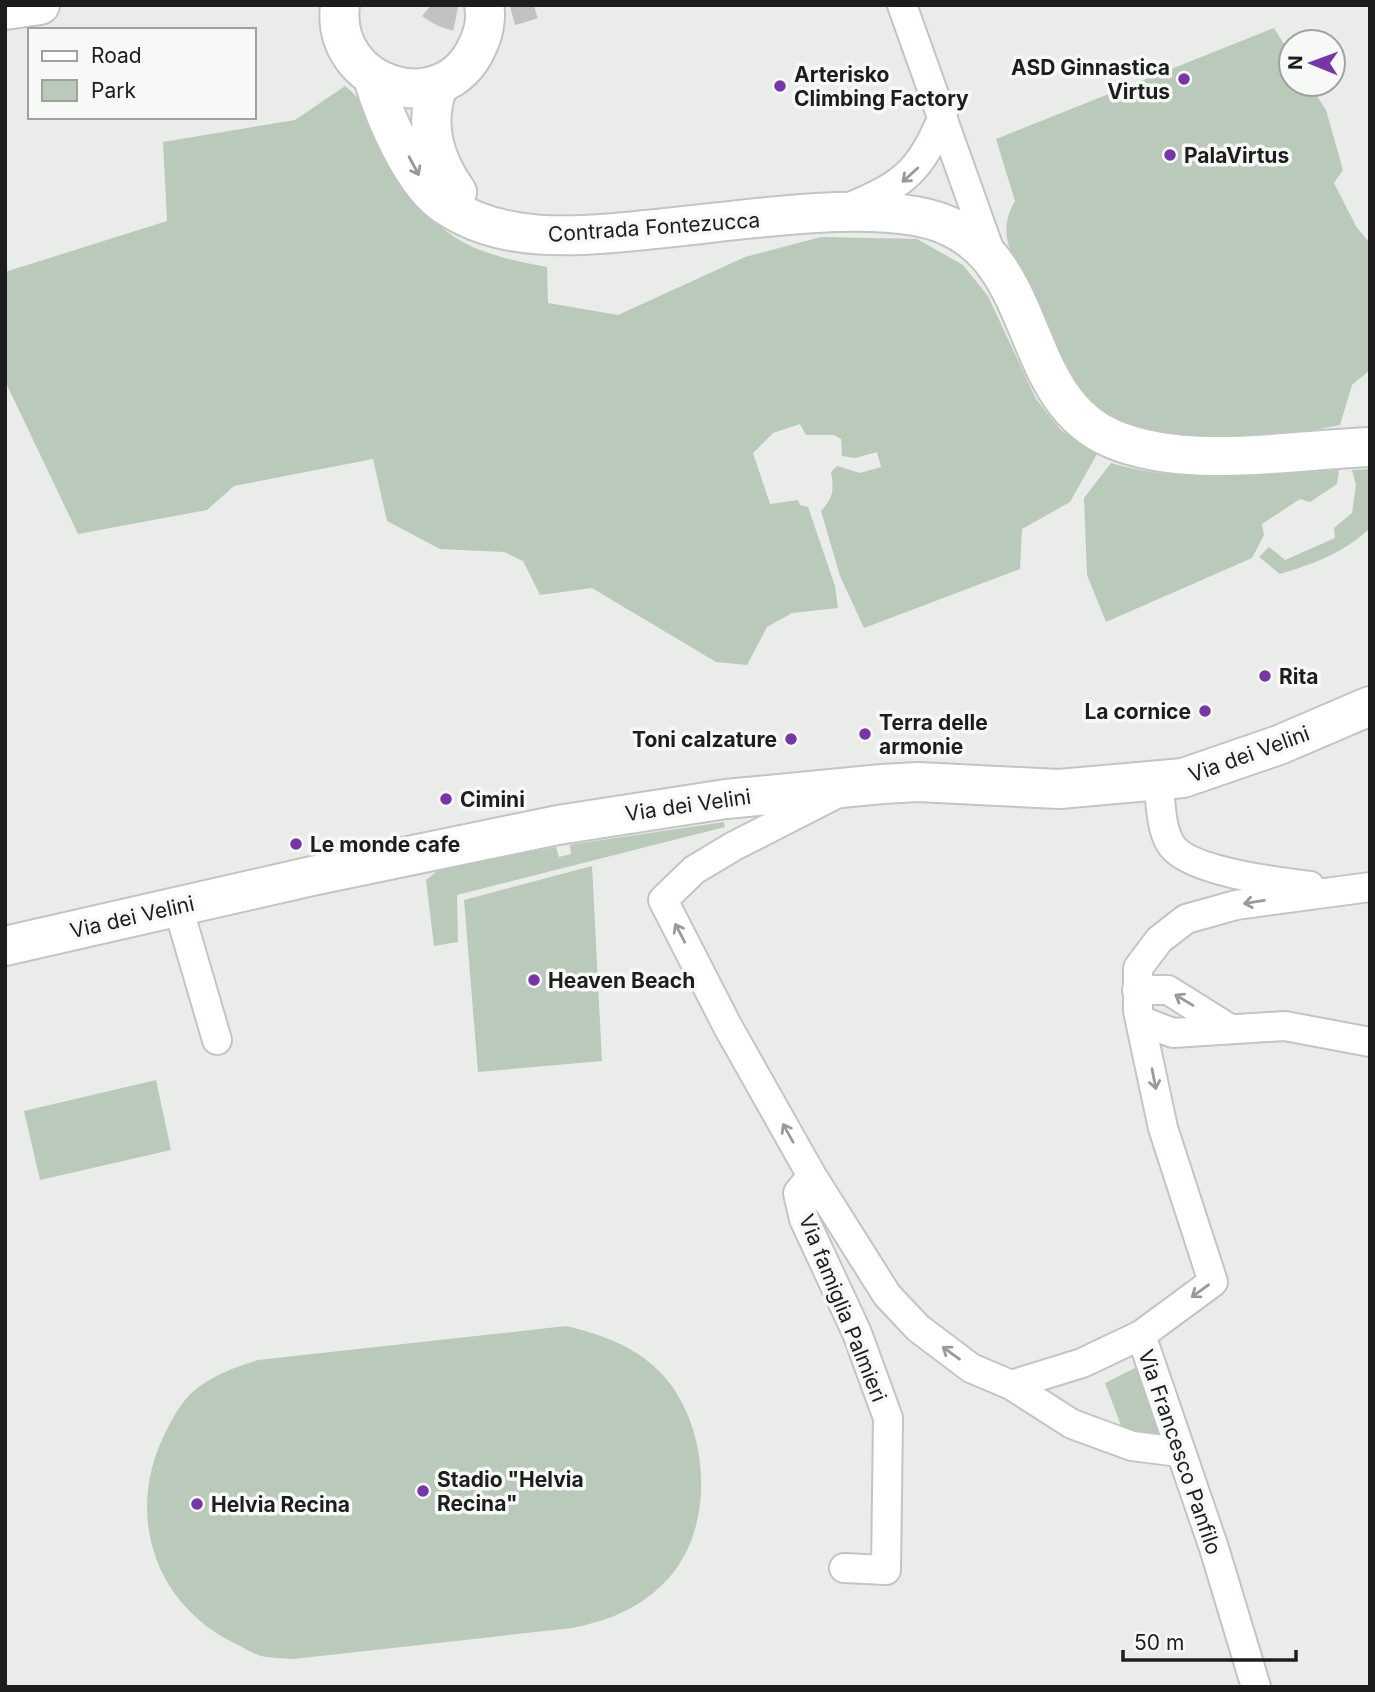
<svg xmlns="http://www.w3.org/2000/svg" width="1375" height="1692" font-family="Inter,sans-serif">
  <rect width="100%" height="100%" fill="#e9ece9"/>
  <path fill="#b9caba" d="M1274,28L1291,55V84H1309L1326,110L1343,170L1334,183L1357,228L1370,243V370L1352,385L1340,425C1267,440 1135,460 1081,395C1065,376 1041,319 1031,295C1016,261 994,236 1015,201L996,139Z
    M345,86C373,109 379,128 394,160C433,238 466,252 547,267L548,303L618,315L745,257L821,237L917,239L963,265L988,296L1036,399L1061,430L1097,454L1070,502L1022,529L1020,569L864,628L840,576L821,511C834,497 834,489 831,472L837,466L860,473L881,467L877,452L855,458L842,456L841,439L834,435H806L800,424L773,433L753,453L770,504L798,500L800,505L808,507L835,586L838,608L792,613L767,627L747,665L716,662L592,588L540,595L523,561L504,552L440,549L387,521L373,459L234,486L207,510L78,534L5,381V272L167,221L163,142L295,120Z
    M1111,463C1185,485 1263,474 1339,470L1337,484L1310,502L1300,499L1262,524L1264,535L1252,558L1106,622L1087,575L1084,498Z
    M1370,469V528C1344,553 1313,564 1280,574L1259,557L1269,547L1285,560L1335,538L1334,528L1352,513L1356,485L1352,470Z
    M724,822L725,827L457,895L458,942L434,946L426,880L440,869L556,847L559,857L571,854L570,845L575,844Z
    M592,866L602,1061L478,1072L464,900Z
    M156,1080L171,1150L40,1180L24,1111Z
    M566,1326C600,1334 635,1346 660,1372C711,1424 718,1533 662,1585C636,1610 607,1621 572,1628L293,1659C283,1658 271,1658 261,1656C251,1653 241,1646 232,1642C157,1604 127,1520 161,1442C169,1424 180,1402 196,1389C215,1374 236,1367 258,1360Z
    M1139,1366L1168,1440L1157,1446L1122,1428L1105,1383Z"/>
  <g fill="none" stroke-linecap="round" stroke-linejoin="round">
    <path stroke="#c0c3c0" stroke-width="28" stroke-dasharray="28 14" stroke-linecap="butt" d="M431,5C462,30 501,14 534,5"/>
    <defs>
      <path id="street" d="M902,5L993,260
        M850,207C903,185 921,171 943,116
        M1158,780C1161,799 1160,826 1170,843C1185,871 1278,882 1310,886
        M836,794L734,846L694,870L663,900L728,1027L812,1176L887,1295L918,1328L971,1368L1011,1385L1072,1424L1132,1446L1179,1452
        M178,907L217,1040
        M1137,990H1168L1227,1027
        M1142,1021L1173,1033L1285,1026L1370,1042
        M812,1176L798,1193L804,1219L857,1333L888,1418L886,1570L844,1568
        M1141,1335L1214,1548L1256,1687
        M1011,1385L1082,1363L1141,1335L1213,1282L1163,1128L1138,1011V968L1159,940L1186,919L1236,905L1370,887"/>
      <path id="secondary" d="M373,78C384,116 413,185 447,206C505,245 580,236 646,230C726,223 837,203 915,216C1047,238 1009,396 1113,439C1187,470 1291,450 1370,447
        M439,84C423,122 433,158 457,192
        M5,946L312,876L558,825L726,799L882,784L918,782L1059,789L1183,778L1279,745L1370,706"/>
      <path id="primary" d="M340,5C330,87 443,122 477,47C483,35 487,19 484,5
        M5,10L40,5"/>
    </defs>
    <use href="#street" stroke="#c2c5c2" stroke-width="32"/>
    <use href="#secondary" stroke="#c2c5c2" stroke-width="42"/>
    <use href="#primary" stroke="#c2c5c2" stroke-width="42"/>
    <use href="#street" stroke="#fff" stroke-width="28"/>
    <use href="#secondary" stroke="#fff" stroke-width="38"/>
    <use href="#primary" stroke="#fff" stroke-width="38"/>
  </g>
  <defs><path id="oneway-shaft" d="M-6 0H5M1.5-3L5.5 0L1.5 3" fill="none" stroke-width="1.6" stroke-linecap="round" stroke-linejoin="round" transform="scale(1.75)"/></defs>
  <g stroke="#999">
    <use href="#oneway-shaft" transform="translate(414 166) rotate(62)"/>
    <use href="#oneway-shaft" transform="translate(910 175) rotate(138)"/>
    <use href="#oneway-shaft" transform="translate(1254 902) rotate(171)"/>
    <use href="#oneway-shaft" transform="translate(680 933) rotate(-117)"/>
    <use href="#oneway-shaft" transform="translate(1184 1000) rotate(-149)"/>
    <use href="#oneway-shaft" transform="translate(1154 1079) rotate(79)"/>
    <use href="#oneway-shaft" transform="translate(788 1133) rotate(-119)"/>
    <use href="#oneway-shaft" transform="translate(1200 1291) rotate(144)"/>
    <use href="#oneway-shaft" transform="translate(951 1353) rotate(-144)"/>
  </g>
  <g fill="#7735aa" stroke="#f7f9f7" stroke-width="2.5">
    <circle cx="1184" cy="79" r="7"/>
    <circle cx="780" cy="86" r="7"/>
    <circle cx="1170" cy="155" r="7"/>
    <circle cx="1265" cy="676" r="7"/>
    <circle cx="1205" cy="711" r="7"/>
    <circle cx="865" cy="734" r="7"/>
    <circle cx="791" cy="739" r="7"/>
    <circle cx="446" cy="799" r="7"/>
    <circle cx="296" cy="844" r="7"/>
    <circle cx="534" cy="980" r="7"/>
    <circle cx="423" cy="1491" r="7"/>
    <circle cx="197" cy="1504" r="7"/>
  </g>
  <g text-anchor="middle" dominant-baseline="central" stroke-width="7" stroke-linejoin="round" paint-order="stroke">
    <g font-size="21" font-weight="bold" fill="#1c1d1c" stroke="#f7f9f7" text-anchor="start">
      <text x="1170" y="67" text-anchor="end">ASD Ginnastica<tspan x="1170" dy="24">Virtus</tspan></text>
      <text x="794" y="74">Arterisko<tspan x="794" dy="24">Climbing Factory</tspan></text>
      <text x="1184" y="155">PalaVirtus</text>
      <text x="1279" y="676">Rita</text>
      <text x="1191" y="711" text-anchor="end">La cornice</text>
      <text x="879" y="722">Terra delle<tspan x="879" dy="24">armonie</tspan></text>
      <text x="777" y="739" text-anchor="end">Toni calzature</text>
      <text x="460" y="799">Cimini</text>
      <text x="310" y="844">Le monde cafe</text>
      <text x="548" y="980">Heaven Beach</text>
      <text x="437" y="1479">Stadio "Helvia<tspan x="437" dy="24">Recina"</tspan></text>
      <text x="211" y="1504">Helvia Recina</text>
    </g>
    <g font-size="21" fill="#1c1d1c" stroke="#f7f9f7">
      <text transform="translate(654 227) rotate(-4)">Contrada Fontezucca</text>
      <text transform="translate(1249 754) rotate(-20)">Via dei Velini</text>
      <text transform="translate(688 805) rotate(-8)">Via dei Velini</text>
      <text transform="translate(132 917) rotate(-13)">Via dei Velini</text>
      <text transform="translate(843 1308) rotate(68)">Via famiglia Palmieri</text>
      <text transform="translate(1180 1452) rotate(71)">Via Francesco Panfilo</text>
    </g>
  </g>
  <rect width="1375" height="1692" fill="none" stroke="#1c1d1c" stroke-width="14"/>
  <rect x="28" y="28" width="228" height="91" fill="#f7f9f7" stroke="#9fa19f" stroke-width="2"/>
  <rect x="42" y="51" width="35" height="10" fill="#ffffff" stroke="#9fa19f" stroke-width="2"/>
  <text x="91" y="63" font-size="21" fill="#1c1d1c">Road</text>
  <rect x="42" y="80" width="35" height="21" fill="#b9caba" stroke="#9fa19f" stroke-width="2"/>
  <text x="91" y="98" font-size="21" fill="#1c1d1c">Park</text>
  <g transform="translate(1312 63) rotate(271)"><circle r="33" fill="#f7f9f7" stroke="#9fa19f" stroke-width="2"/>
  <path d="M0-5L12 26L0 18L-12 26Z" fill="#7735aa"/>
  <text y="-10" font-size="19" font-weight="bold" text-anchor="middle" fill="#1c1d1c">N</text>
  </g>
  <path d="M1123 1650v10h173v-10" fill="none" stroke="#1c1d1c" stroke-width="3.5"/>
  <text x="1134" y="1650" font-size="21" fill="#1c1d1c" stroke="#f7f9f7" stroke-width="5" paint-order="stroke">50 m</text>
</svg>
